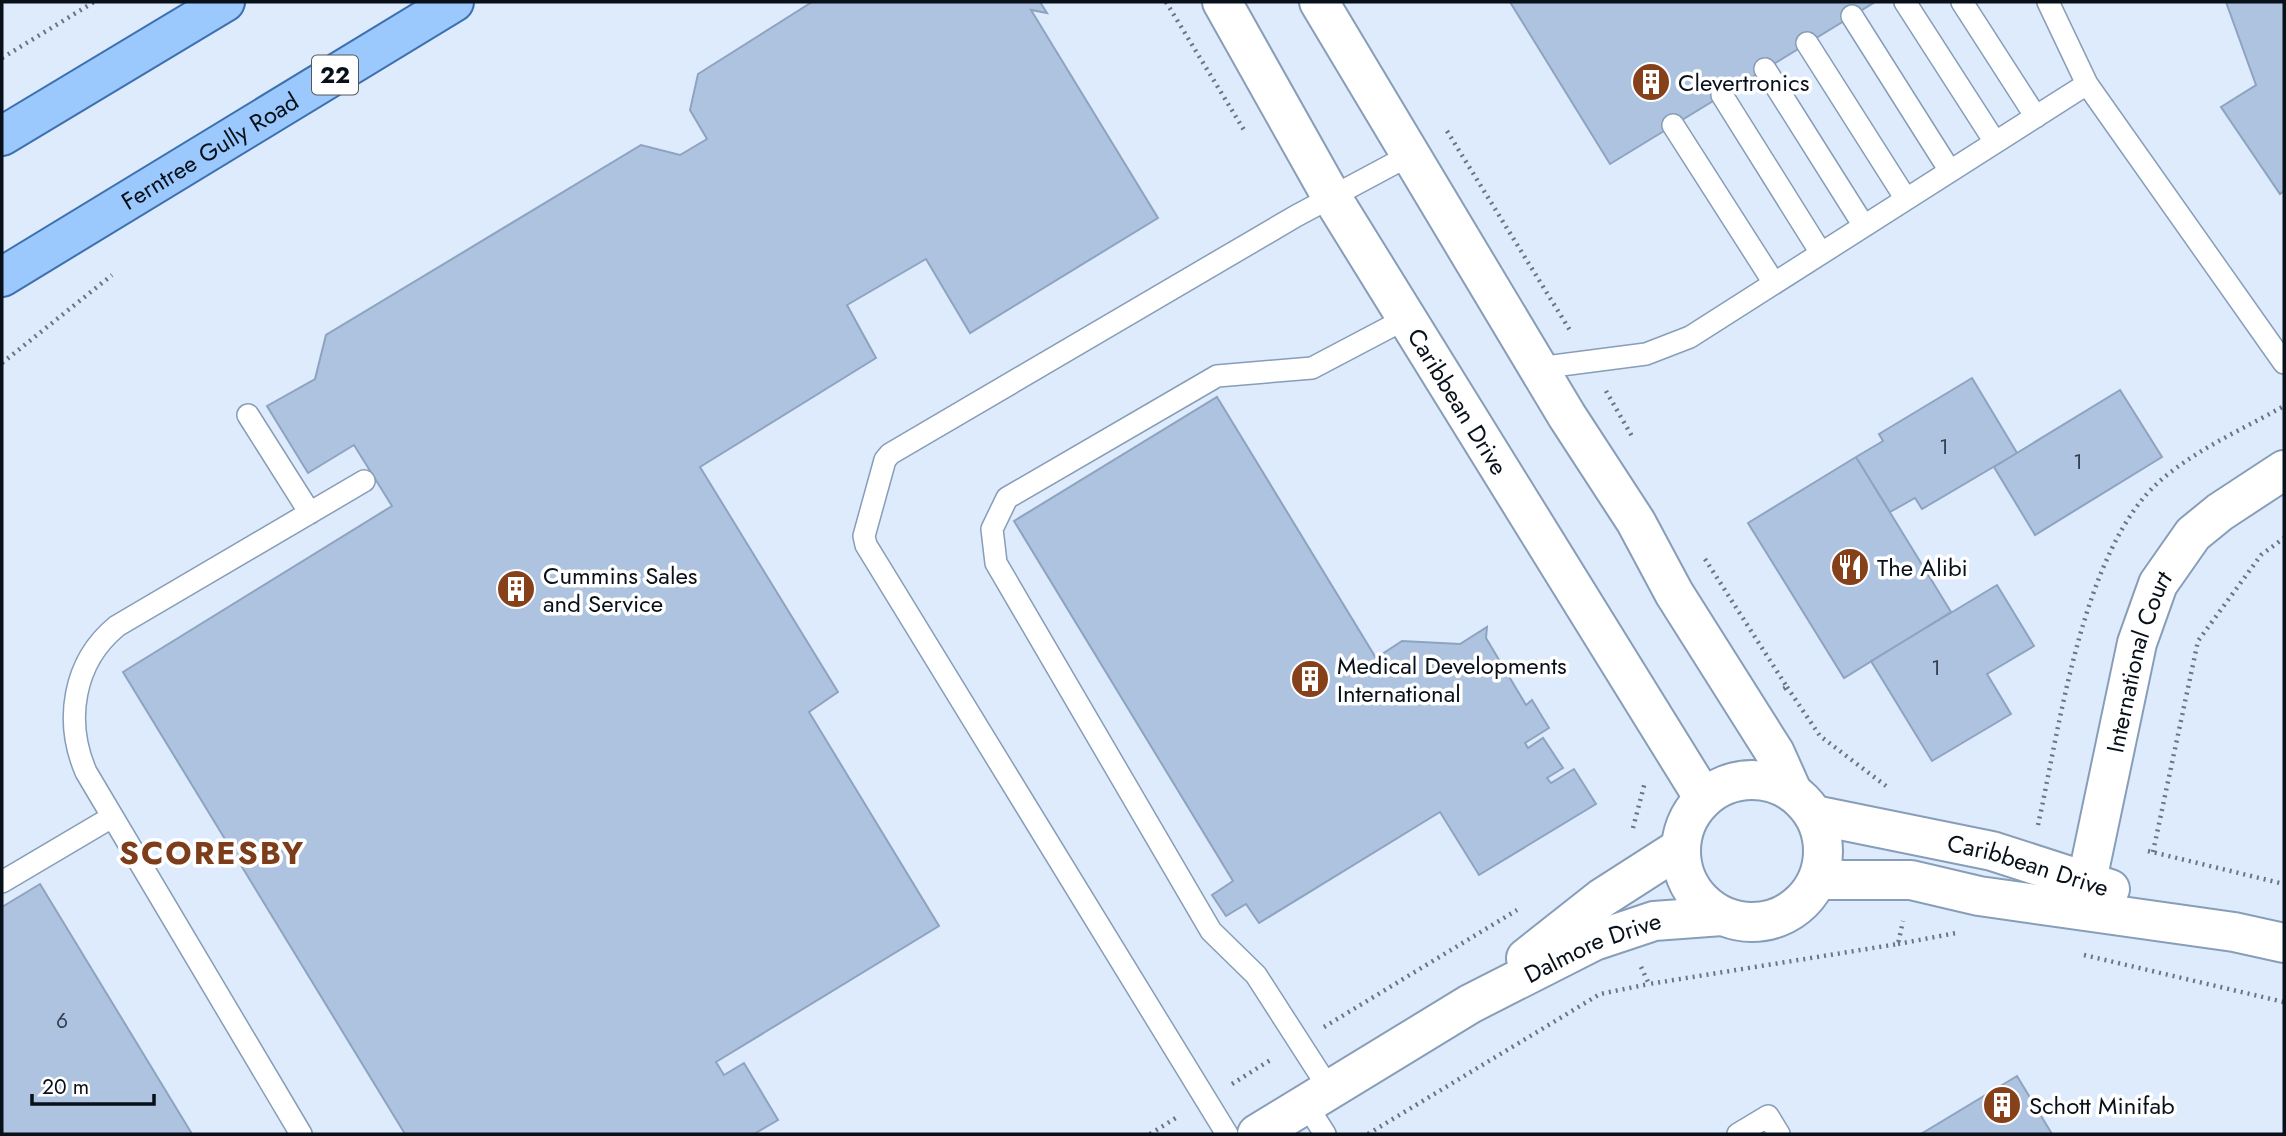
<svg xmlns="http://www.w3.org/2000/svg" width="2286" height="1136" font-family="Jost,sans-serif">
  <rect width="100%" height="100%" fill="#ddebfd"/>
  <path fill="#adc3e0" stroke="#8ea3bf" stroke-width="2" d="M812,2H1040L1047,13L1031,10L1158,218L970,333L926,259L847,305L876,358L700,467L838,692L809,712L939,926L716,1062L724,1075L744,1063L778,1120L754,1134H405L123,672L392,506L354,445L308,473L267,406L315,379L326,335L641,145L680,155L707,139L690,110L698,74Z
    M1510,2H1875L1610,164Z
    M2226,2H2284V191L2280,194L2221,107L2256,85Z
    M1972,378L2017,453L1922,509L1915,498L1890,512L1856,457L1883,441L1879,434Z
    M2120,390L2162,457L2035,535L1994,467Z
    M1217,397L1376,658L1402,641L1460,644L1487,627L1486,638L1526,705L1532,700L1549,728L1525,743L1528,748L1543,738L1563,768L1547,778L1551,783L1574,769L1596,804L1479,875L1440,812L1259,923L1246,904L1226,916L1212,895L1233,881L1014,521Z
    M1856,457L1951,612L1844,678L1748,523Z
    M1997,585L2034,646L1987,674L2011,714L1932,761L1871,661Z
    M40,884L192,1134H2V907Z
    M2017,1076L2052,1134H1921Z"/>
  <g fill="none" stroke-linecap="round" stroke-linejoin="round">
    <defs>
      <path id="lane" d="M1905,2L1995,142
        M1962,2L2036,117
        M2048,2L2087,84L2284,363
        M1852,16L1950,171
        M1807,43L1906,199
        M1765,69L1864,226
        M1722,95L1821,253
        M1673,125L1774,283
        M1538,368L1646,354L1690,337L2087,84
        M248,415L310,513
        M2,882L112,817
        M1330,1090L1256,975L1211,931L996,563L992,529L1007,498L1217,376L1312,368L1407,318
        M1306,1104L1325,1134
        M301,1134L86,772C64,721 73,662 117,626L364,481
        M1227,1134L866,545L864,536L885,460L890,454L1296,216L1410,155
        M1738,1134L1768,1116L1779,1134"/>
      <g id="street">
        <path id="s1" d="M1222,2L1331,196L1703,797"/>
        <path d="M1319,2L1567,416L1636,522L1674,593L1775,753L1792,791"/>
        <circle cx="1752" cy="851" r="71"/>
        <path id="s2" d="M1815,815L1992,851L2110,889"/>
        <path d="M1818,880H1911L1979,896L2234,932L2284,943"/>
        <path id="s3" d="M2081,909L2137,643L2158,584L2193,534L2220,512L2284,470"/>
        <path d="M1526,958L1602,898L1680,848"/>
        <path id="s4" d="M1257,1134L1470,1004L1594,941L1654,921L1722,916"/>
      </g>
      <g id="primary">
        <path d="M2,136L225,2"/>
        <path id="s5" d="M2,277L454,2"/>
      </g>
    </defs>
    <use href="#lane" stroke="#879db8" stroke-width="24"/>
    <use href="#street" stroke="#879db8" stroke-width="42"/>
    <use href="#primary" stroke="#3d70ad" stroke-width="42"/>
    <path stroke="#6a7583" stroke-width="4.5" stroke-dasharray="2 5" stroke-linecap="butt" d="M1166,2L1244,130
      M2,58L94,2
      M1447,131L1571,332
      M2,363L112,275
      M1606,391L1633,438
      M1705,559L1787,687L1783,689
      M1787,687L1820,736L1886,786
      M2038,825C2060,726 2083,547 2161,480C2197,449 2243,429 2284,406
      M1633,828L1645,782
      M2148,851L2284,884
      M2153,852L2198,641L2261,555L2284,538
      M1898,944L1956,933
      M2084,955L2284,1002
      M1641,967L1649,984L1898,944L1903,921
      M1324,1027L1517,910
      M1232,1084L1272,1059
      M1150,1134L1179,1116
      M1368,1134L1600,994L1649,984"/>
    <use href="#lane" stroke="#fff" stroke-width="21"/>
    <use href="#street" stroke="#fff" stroke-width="38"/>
    <use href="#primary" stroke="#9bc8fd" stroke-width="38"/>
  </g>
  <defs>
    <symbol id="building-disc" viewBox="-11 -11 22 22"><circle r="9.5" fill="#87411a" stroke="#fff"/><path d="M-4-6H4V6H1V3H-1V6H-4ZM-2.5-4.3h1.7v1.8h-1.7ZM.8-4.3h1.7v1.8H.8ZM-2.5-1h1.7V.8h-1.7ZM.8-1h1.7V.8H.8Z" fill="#fff"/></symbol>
    <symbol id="restaurant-disc" viewBox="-11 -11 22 22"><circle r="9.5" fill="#87411a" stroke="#fff"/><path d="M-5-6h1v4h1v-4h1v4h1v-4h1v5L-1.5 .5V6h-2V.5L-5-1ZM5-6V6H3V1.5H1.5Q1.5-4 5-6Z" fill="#fff"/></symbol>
  </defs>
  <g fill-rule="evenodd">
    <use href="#building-disc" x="1629" y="60" width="44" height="44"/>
    <use href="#restaurant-disc" x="1828" y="545" width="44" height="44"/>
    <use href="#building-disc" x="494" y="567" width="44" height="44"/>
    <use href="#building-disc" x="1288" y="657" width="44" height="44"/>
    <use href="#building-disc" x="1980" y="1083" width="44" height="44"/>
  </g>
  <g text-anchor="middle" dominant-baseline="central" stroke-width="7" stroke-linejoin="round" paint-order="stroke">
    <g font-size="21" fill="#313d4c">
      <text x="1944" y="447">1</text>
      <text x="2078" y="462">1</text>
      <text x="1936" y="668">1</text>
      <text x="62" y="1021">6</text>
    </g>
    <rect fill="#fff" stroke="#52585f" stroke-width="2" x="312" y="55.5" width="46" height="39" rx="5"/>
    <g font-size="23" font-weight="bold" fill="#08101a">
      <text x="335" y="75">22</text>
    </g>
    <g font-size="24" fill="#08101a" stroke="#fff" text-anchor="start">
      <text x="1678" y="82">Clevertronics</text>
      <text x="1877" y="567">The Alibi</text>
      <text x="543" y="575">Cummins Sales<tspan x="543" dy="28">and Service</tspan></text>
      <text x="1337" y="665">Medical Developments<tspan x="1337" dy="28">International</tspan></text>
      <text x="2029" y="1105">Schott Minifab</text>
    </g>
    <g font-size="24" fill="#08101a" stroke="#fff">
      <text stroke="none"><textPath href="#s5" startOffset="243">Ferntree Gully Road</textPath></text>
      <text stroke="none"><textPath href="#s1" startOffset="464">Caribbean Drive</textPath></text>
      <text stroke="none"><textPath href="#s3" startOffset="254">International Court</textPath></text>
      <text stroke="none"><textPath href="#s2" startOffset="219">Caribbean Drive</textPath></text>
      <text stroke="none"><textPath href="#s4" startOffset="385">Dalmore Drive</textPath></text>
    </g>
    <g font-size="32" font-weight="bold" letter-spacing="2" fill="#7d3d1a" stroke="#fff">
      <text x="212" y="853">SCORESBY</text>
    </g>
  </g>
  <rect width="2286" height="1136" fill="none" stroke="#08101a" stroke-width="7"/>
  <path d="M32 1094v10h122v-10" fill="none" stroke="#08101a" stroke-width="3.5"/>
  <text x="42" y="1094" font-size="21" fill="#08101a" stroke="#ffffff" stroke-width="5" paint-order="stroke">20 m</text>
</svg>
